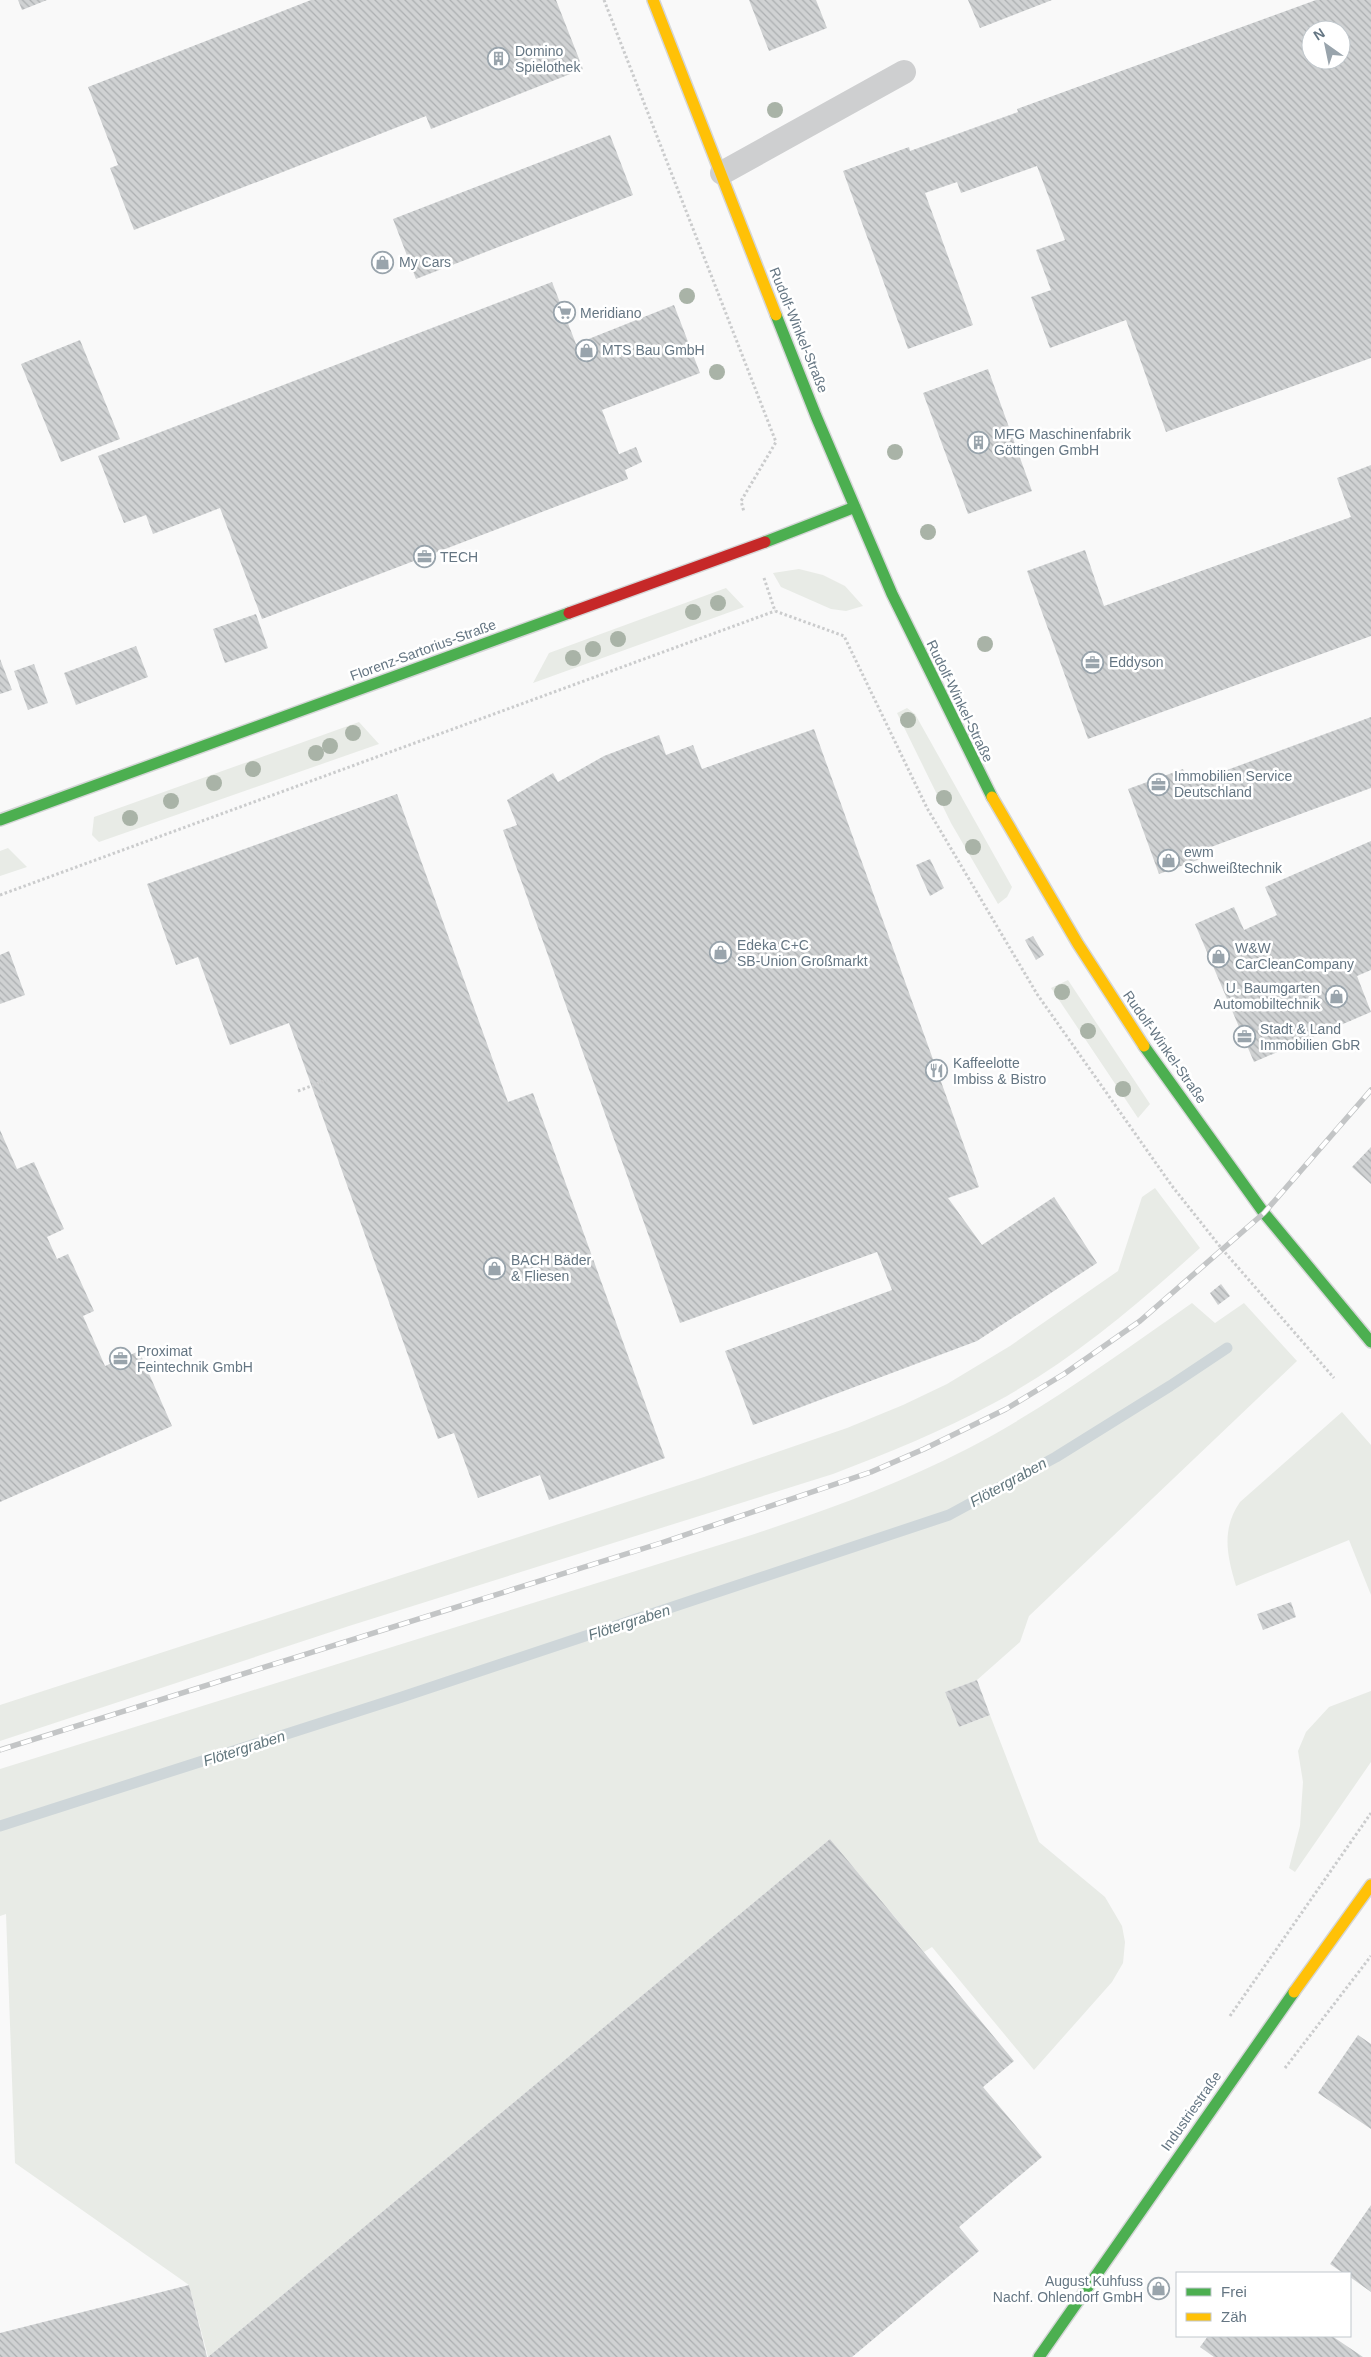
<svg xmlns="http://www.w3.org/2000/svg" width="1371" height="2357" font-family="Helvetica,sans-serif">
  <defs>
    <pattern id="building-back-hatch" width="6" height="6" patternUnits="userSpaceOnUse" patternTransform="scale(1.25)"><rect width="6" height="6" fill="#d0d2d3"/><path d="M-1 5l2 2M0 0l6 6M5-1l2 2" fill="none" stroke="#acafb1"/></pattern>
  </defs>
  <rect width="100%" height="100%" fill="#f9f9f9"/>
  <path fill="#e8ebe6" d="M799,569L823,575L845,586L863,606L846,611L831,609L781,587L773,573Z
    M726,588L744,607L533,683L549,653Z
    M907,708L915,714L1012,887L1007,897L998,904L951,823L897,713Z
    M359,722L379,744L99,842L92,835L94,817Z
    M8,848L27,867L0,876V851Z
    M1068,980L1150,1104L1138,1118L1051,988Z
    M1155,1188L1200,1248C1136,1306 1070,1362 994,1403C942,1431 888,1453 833,1474L349,1626L0,1741V1705L704,1477L847,1428L903,1405L947,1384L1010,1346L1118,1271L1142,1197Z
    M1192,1303L1215,1323L1244,1303L1297,1361L1029,1616L1020,1642L977,1680L945,1692L959,1727L990,1715L1039,1842L1105,1897L1122,1926L1125,1942L1123,1963L1112,1982L1034,2070L932,1947L924,1952L830,1839L208,2357L189,2285L15,2163L6,1914L0,1916V1769L745,1537C821,1512 895,1486 967,1449C1046,1408 1119,1354 1192,1303Z
    M1342,1412L1371,1445V1595L1349,1540L1236,1586C1227,1555 1221,1530 1240,1502Z
    M1371,1691V1762L1295,1872L1289,1868L1300,1826L1303,1782L1298,1751L1306,1732L1329,1707Z"/>
  <g fill="none" stroke-linecap="round" stroke-linejoin="round">
    <path stroke="#ced6d9" stroke-width="11" d="M0,1826L402,1697L949,1515L1056,1457L1170,1386L1227,1348"/>
  </g>
  <path fill="url(#building-back-hatch)" fill-rule="evenodd" d="M18,0H47L22,10Z
    M311,0H556L583,69L431,129L426,116L134,230L110,168L118,165L88,87Z
    M749,0H816L827,28L769,51Z
    M968,0H1052L980,28Z
    M1316,0H1371V358L1166,432L1126,320L1050,348L1031,297L1051,290L1036,250L1065,240L1037,166L961,193L957,182L925,193L973,325L908,349L843,171L909,147L910,151L1018,112L1017,109ZM1311,30H1341V60H1311Z
    M610,135L633,195L416,279L393,219Z
    M552,282L576,344L674,305L700,373L602,410L619,454L636,447L642,462L625,470L628,479L262,619L220,508L153,534L146,515L124,523L98,456Z
    M80,340L120,439L61,462L21,364Z
    M988,369L1032,491L968,514L923,393Z
    M1371,465V636L1088,739L1027,571L1085,550L1104,606L1351,517L1337,478Z
    M256,614L268,648L225,663L213,629Z
    M136,646L148,677L76,705L64,673Z
    M0,659L12,690L0,694Z
    M34,664L48,703L28,710L14,671Z
    M1371,717V788L1211,847L1214,854L1159,874L1128,789L1183,769L1189,784Z
    M814,729L979,1187L948,1198L982,1245L1054,1197L1097,1263L977,1341L753,1425L725,1351L892,1290L877,1252L680,1323L503,830L517,825L507,800L512,797L553,773L558,782L604,756L659,735L666,755L693,745L702,769Z
    M397,794L508,1102L533,1093L665,1458L549,1500L540,1475L478,1498L454,1433L438,1439L289,1023L230,1045L198,957L176,965L147,884Z
    M1371,841V970L1357,976L1371,1012L1254,1062L1195,924L1234,907L1244,930L1277,915L1265,887Z
    M930,859L944,888L930,896L916,865Z
    M1033,936L1044,955L1036,960L1025,940Z
    M9,951L25,995L0,1004V955Z
    M0,1130L17,1169L34,1162L64,1229L47,1237L57,1259L68,1254L94,1311L83,1316L105,1366L139,1351L172,1426L0,1502Z
    M1371,1147V1184L1352,1167Z
    M1221,1284L1230,1296L1218,1305L1210,1293Z
    M1291,1602L1296,1617L1263,1630L1257,1614Z
    M977,1680L990,1715L959,1727L945,1692Z
    M830,1839L1014,2061L983,2087L1042,2157L959,2227L979,2251L852,2357H208Z
    M1358,2035L1371,2044V2129L1318,2093Z
    M1371,2205V2292L1350,2277V2273H1343L1330,2264Z
    M189,2285L207,2357H0V2333Z
    M1208,2336H1332L1363,2357H1214L1200,2347Z"/>
  <g fill="none" stroke-linecap="round" stroke-linejoin="round">
    <defs>
      <path id="fast" d="M776,315L816,416L892,594L992,797
        M765,542L855,507
        M0,820L569,613
        M1144,1046L1264,1213L1371,1342
        M1039,2357L1294,1992"/>
      <path id="slow" d="M653,0L776,315
        M992,797L1078,944L1144,1046
        M1294,1992L1371,1885"/>
      <path id="jam" d="M569,613L765,542"/>
    </defs>
    <use href="#fast" stroke="#d5d6d7" stroke-width="14"/>
    <use href="#slow" stroke="#d5d6d7" stroke-width="14"/>
    <use href="#jam" stroke="#d5d6d7" stroke-width="14"/>
    <path stroke="#cbcccd" stroke-width="3" stroke-dasharray="2.5 2.5" stroke-linecap="butt" d="M604,0L776,442L741,501L744,512
      M764,578L775,611L844,636L927,808L1037,994L1172,1186L1222,1249L1334,1378
      M0,895L775,611
      M298,1091L327,1080
      M1230,2016L1371,1813
      M1285,2068L1371,1956"/>
    <path stroke="#cecfd0" stroke-width="24" d="M722,173L904,72"/>
    <use href="#fast" stroke="#4caf50" stroke-width="11"/>
    <use href="#slow" stroke="#ffc107" stroke-width="11"/>
    <use href="#jam" stroke="#c62828" stroke-width="11"/>
    <defs>
      <path id="rail" d="M0,1750L661,1543L871,1472L924,1449L1006,1409L1064,1374L1140,1321L1264,1213L1371,1090"/>
    </defs>
    <use href="#rail" stroke="#c3c5c6" stroke-width="5.5"/>
    <use href="#rail" stroke="#fff" stroke-width="4" stroke-dasharray="11" stroke-linecap="butt"/>
  </g>
  <g fill="#a9b3a7">
    <circle cx="775" cy="110" r="8"/>
    <circle cx="687" cy="296" r="8"/>
    <circle cx="717" cy="372" r="8"/>
    <circle cx="895" cy="452" r="8"/>
    <circle cx="928" cy="532" r="8"/>
    <circle cx="718" cy="603" r="8"/>
    <circle cx="693" cy="612" r="8"/>
    <circle cx="618" cy="639" r="8"/>
    <circle cx="985" cy="644" r="8"/>
    <circle cx="593" cy="649" r="8"/>
    <circle cx="573" cy="658" r="8"/>
    <circle cx="908" cy="720" r="8"/>
    <circle cx="353" cy="733" r="8"/>
    <circle cx="330" cy="746" r="8"/>
    <circle cx="316" cy="753" r="8"/>
    <circle cx="253" cy="769" r="8"/>
    <circle cx="214" cy="783" r="8"/>
    <circle cx="944" cy="798" r="8"/>
    <circle cx="171" cy="801" r="8"/>
    <circle cx="130" cy="818" r="8"/>
    <circle cx="973" cy="847" r="8"/>
    <circle cx="1062" cy="992" r="8"/>
    <circle cx="1088" cy="1031" r="8"/>
    <circle cx="1123" cy="1089" r="8"/>
  </g>
  <defs>
    <symbol id="building-ring" viewBox="-11 -11 22 22"><circle r="9.5" fill="#fff" stroke="#99a4ac" stroke-width="1.5"/><path d="M-4-6H4V6H1V3H-1V6H-4ZM-2.5-4.3h1.7v1.8h-1.7ZM.8-4.3h1.7v1.8H.8ZM-2.5-1h1.7V.8h-1.7ZM.8-1h1.7V.8H.8Z" fill="#99a4ac"/></symbol>
    <symbol id="shop-ring" viewBox="-11 -11 22 22"><circle r="9.5" fill="#fff" stroke="#99a4ac" stroke-width="1.5"/><path d="M-5-2.5h2.3a2.7 3.5 0 0 1 5.4 0H5L5.5 6h-11ZM-1.5-2.5h3a1.5 2.3 0 0 0-3 0Z" fill="#99a4ac"/></symbol>
    <symbol id="supermarket-ring" viewBox="-11 -11 22 22"><circle r="9.5" fill="#fff" stroke="#99a4ac" stroke-width="1.5"/><path d="M-6-5.5h2.5l.6 2H6L4.5 2H-2.5L-4.4-4H-6ZM-1.5 3.2a1.3 1.3 0 1 0 .1 0ZM3 3.2a1.3 1.3 0 1 0 .1 0Z" fill="#99a4ac"/></symbol>
    <symbol id="office-ring" viewBox="-11 -11 22 22"><circle r="9.5" fill="#fff" stroke="#99a4ac" stroke-width="1.5"/><path d="M-6-3h4V-5.5h4V-3h4V5H-6ZM-1-4.5V-3h2v-1.5ZM-6 0V1H6V0Z" fill="#99a4ac"/></symbol>
    <symbol id="restaurant-ring" viewBox="-11 -11 22 22"><circle r="9.5" fill="#fff" stroke="#99a4ac" stroke-width="1.5"/><path d="M-5-6h1v4h1v-4h1v4h1v-4h1v5L-1.5 .5V6h-2V.5L-5-1ZM5-6V6H3V1.5H1.5Q1.5-4 5-6Z" fill="#99a4ac"/></symbol>
  </defs>
  <g fill-rule="evenodd">
    <use href="#building-ring" x="486" y="46" width="25" height="25"/>
    <use href="#shop-ring" x="370" y="250" width="25" height="25"/>
    <use href="#supermarket-ring" x="552" y="300" width="25" height="25"/>
    <use href="#shop-ring" x="574" y="338" width="25" height="25"/>
    <use href="#building-ring" x="966" y="430" width="25" height="25"/>
    <use href="#office-ring" x="412" y="544" width="25" height="25"/>
    <use href="#office-ring" x="1080" y="650" width="25" height="25"/>
    <use href="#office-ring" x="1146" y="772" width="25" height="25"/>
    <use href="#shop-ring" x="1156" y="848" width="25" height="25"/>
    <use href="#shop-ring" x="708" y="940" width="25" height="25"/>
    <use href="#shop-ring" x="1206" y="944" width="25" height="25"/>
    <use href="#shop-ring" x="1324" y="984" width="25" height="25"/>
    <use href="#office-ring" x="1232" y="1024" width="25" height="25"/>
    <use href="#restaurant-ring" x="924" y="1058" width="25" height="25"/>
    <use href="#shop-ring" x="482" y="1256" width="25" height="25"/>
    <use href="#office-ring" x="108" y="1346" width="25" height="25"/>
    <use href="#shop-ring" x="1146" y="2276" width="25" height="25"/>
  </g>
  <g text-anchor="middle" dominant-baseline="central" stroke-width="5" stroke-linejoin="round" paint-order="stroke">
    <g font-size="14" fill="#657683" stroke="#fff" text-anchor="start">
      <text x="515" y="51">Domino<tspan x="515" dy="16">Spielothek</tspan></text>
      <text x="399" y="262">My Cars</text>
      <text x="580" y="313">Meridiano</text>
      <text x="602" y="350">MTS Bau GmbH</text>
      <text x="994" y="434">MFG Maschinenfabrik<tspan x="994" dy="16">Göttingen GmbH</tspan></text>
      <text x="440" y="557">TECH</text>
      <text x="1109" y="662">Eddyson</text>
      <text x="1174" y="776">Immobilien Service<tspan x="1174" dy="16">Deutschland</tspan></text>
      <text x="1184" y="852">ewm<tspan x="1184" dy="16">Schweißtechnik</tspan></text>
      <text x="737" y="945">Edeka C+C<tspan x="737" dy="16">SB-Union Großmarkt</tspan></text>
      <text x="1235" y="948">W&amp;W<tspan x="1235" dy="16">CarCleanCompany</tspan></text>
      <text x="1320" y="988" text-anchor="end">U. Baumgarten<tspan x="1320" dy="16">Automobiltechnik</tspan></text>
      <text x="1260" y="1029">Stadt &amp; Land<tspan x="1260" dy="16">Immobilien GbR</tspan></text>
      <text x="953" y="1063">Kaffeelotte<tspan x="953" dy="16">Imbiss &amp; Bistro</tspan></text>
      <text x="511" y="1260">BACH Bäder<tspan x="511" dy="16">&amp; Fliesen</tspan></text>
      <text x="137" y="1351">Proximat<tspan x="137" dy="16">Feintechnik GmbH</tspan></text>
      <text x="1143" y="2281" text-anchor="end">August Kuhfuss<tspan x="1143" dy="16">Nachf. Ohlendorf GmbH</tspan></text>
    </g>
    <g font-size="14" fill="#657683" stroke="#fff">
      <text transform="translate(799 330) rotate(68)">Rudolf-Winkel-Straße</text>
      <text transform="translate(423 650) rotate(-20)">Florenz-Sartorius-Straße</text>
      <text transform="translate(960 701) rotate(64)">Rudolf-Winkel-Straße</text>
      <text transform="translate(1165 1047) rotate(55)">Rudolf-Winkel-Straße</text>
      <text transform="translate(1191 2111) rotate(-55)">Industriestraße</text>
    </g>
    <g font-size="15" font-style="italic" fill="#60757c" stroke="#fff">
      <text transform="translate(1008 1482) rotate(-29)">Flötergraben</text>
      <text transform="translate(629 1622) rotate(-18)">Flötergraben</text>
      <text transform="translate(244 1748) rotate(-18)">Flötergraben</text>
    </g>
  </g>
  <rect x="1176" y="2272" width="175" height="65" fill="#ffffff" stroke="#c1c8cd"/>
  <rect x="1186" y="2288" width="25" height="8" fill="#4caf50" stroke="#c1c8cd"/>
  <text x="1221" y="2297" font-size="15" fill="#657683">Frei</text>
  <rect x="1186" y="2313" width="25" height="8" fill="#ffc107" stroke="#c1c8cd"/>
  <text x="1221" y="2322" font-size="15" fill="#657683">Zäh</text>
  <g transform="translate(1326 45) rotate(327)"><circle r="24" fill="#ffffff" stroke="#c1c8cd"/>
  <path d="M0-4L9 19L0 12L-9 19Z" fill="#99a4ac"/>
  <text y="-8" font-size="14" font-weight="bold" text-anchor="middle" fill="#657683">N</text>
  </g>
</svg>
